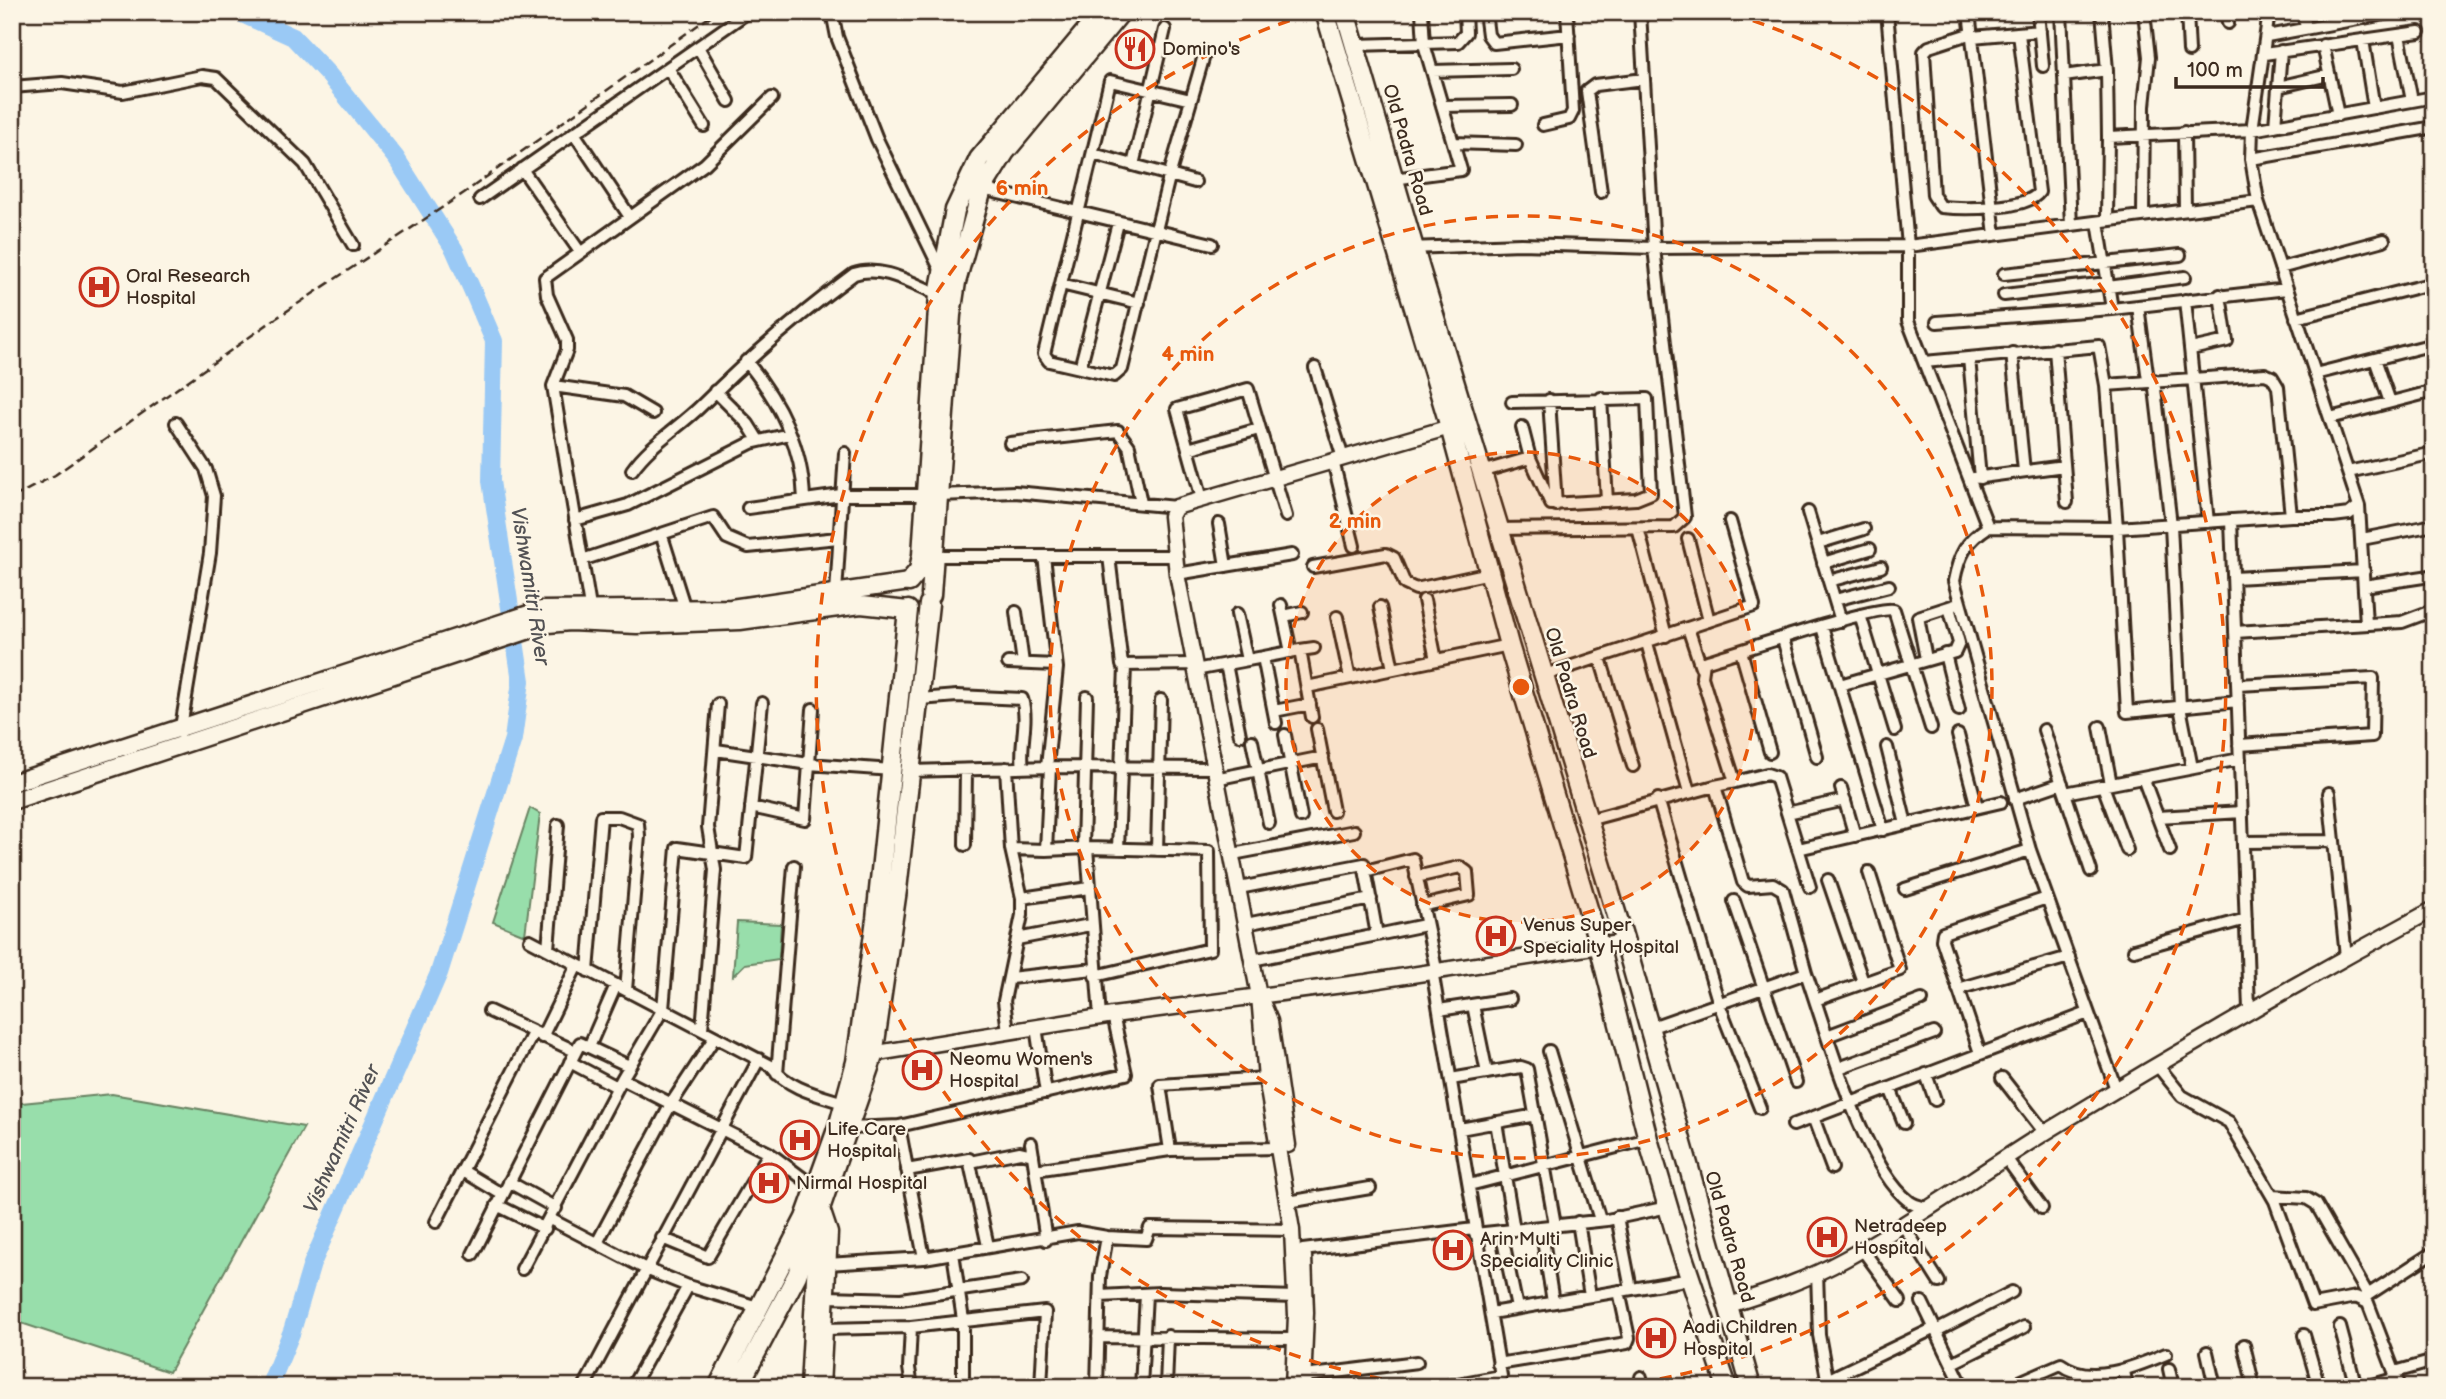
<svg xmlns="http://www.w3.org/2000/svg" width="2446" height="1399" font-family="'Balsamiq Sans',sans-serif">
  <rect width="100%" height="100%" fill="#fcf5e5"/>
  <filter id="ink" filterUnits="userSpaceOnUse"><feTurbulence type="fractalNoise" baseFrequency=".0143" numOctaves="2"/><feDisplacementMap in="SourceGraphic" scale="14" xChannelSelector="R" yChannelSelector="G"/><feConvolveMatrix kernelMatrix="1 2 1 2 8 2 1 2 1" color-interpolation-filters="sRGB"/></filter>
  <g filter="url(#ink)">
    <path fill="#98deab" stroke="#6a8464" stroke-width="2" d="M530,808L540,814L525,935L493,922Z
      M737,922L781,924L779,959L745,964L733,976Z
      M112,1094L304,1127L169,1372L12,1320V1104Z"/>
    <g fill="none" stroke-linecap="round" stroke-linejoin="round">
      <path stroke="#9ac9f5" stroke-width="18" d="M238,12L293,37L328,74L396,158L454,249L474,294L494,341L491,481L521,681L513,739L439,973L312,1264L292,1331L269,1387"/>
      <defs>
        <path id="minor" d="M832,12L837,37L877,139L942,273
          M1485,12L1488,35L1494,43L1569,35
          M1887,12L1908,246V321L1988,527L2117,528L2291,516H2333L2349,514L2359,506
          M1969,12L1995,235
          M2038,12L2043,66
          M2061,12L2071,225
          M2102,12L2107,70
          M2187,12L2189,51
          M2227,12L2228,23
          M2269,12L2252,130L2251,159L2258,201L2359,506L2366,624
          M2303,12L2306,28
          M1972,33L1929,47L1924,52L1933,195L1941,207C1962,209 2028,210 2039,192L2019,34
          M2399,35L2412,101
          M2267,36L2396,12
          M1972,37L2040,31
          M2363,40L2374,108
          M1356,45L1458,42L1466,33L1465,12
          M2323,45L2338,115
          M698,47L729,101
          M2264,54L2419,32
          M668,68L704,126
          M1432,71L1511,69
          M2064,76L2107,70L2108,137L2252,130L2434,97
          M12,87L62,83L123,92L202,76L216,78L305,164L353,245
          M2278,87L2329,75
          M1191,100L1110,81L1044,354L1049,361L1114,376L1122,369L1170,173L1205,52
          M1442,106L1512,105
          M1543,125L1569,119L1573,111L1567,12
          M2275,126L2281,51
          M2184,132L2185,210
          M574,133L630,217
          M1453,143L1516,145
          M1093,154L1195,182
          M2251,159L2434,127
          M1133,165L1165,29
          M522,169L580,252
          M1393,179L1461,170L1424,44L1422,12
          M978,188L1212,244
          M1601,192L1587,91L1595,85L1644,79
          M480,199L748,12
          M2143,216L2144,106L2149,57L2144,12
          M2107,220L2108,137
          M2098,222L2112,309
          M1409,248L1521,244L1654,248L1908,246L2258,201
          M2280,268L2384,240
          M2004,274L2180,255
          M1061,284L1139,303
          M2108,287L2185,277
          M2004,295L2107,283
          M2185,300L2208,522
          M2138,306L2148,380
          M2296,318L2434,283
          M1937,322L2112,309L2287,289
          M2055,349L2067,502
          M2191,349L2227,341L2220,295
          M2012,353L2024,471
          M1969,358L1980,478
          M2375,359L2390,402
          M746,361C779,400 803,448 804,500
          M1924,362L2099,346L2106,385L2117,528L2127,712L2238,701
          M1080,368L1118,223
          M1315,368L1343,458
          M2315,374L2434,344
          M2154,380L2171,525L2180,707L2192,768
          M2106,385L2265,374L2272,377L2278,387L2291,516
          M553,386L624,396L653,413
          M715,391L748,424L758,440
          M1601,398L1607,501
          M1549,400L1556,505
          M1512,402L1647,399L1651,493L1636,499L1551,504L1530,458L1522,427
          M2330,418L2434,391
          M176,423L206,469L214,496L210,553L180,733
          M1010,443L1118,431L1129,446L1141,503
          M1188,449L1259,429
          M1333,461L1354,546
          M632,470C651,443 679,428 703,404C750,357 800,314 854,274C882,264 915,285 941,295
          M1481,472L1530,458
          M2348,472L2434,453
          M1974,478L2064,466
          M939,495L1015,492L1176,507
          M1202,499L1177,409L1248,389L1286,516
          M748,508L841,495H926
          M1808,512L1841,621
          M575,520L628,505L751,443L790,434
          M2231,520L2249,1009
          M1219,524L1226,566
          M1988,527C1966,541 1959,555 1954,581L2030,850L2116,1089
          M1638,528L1666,636
          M1498,529L1674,527L1685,517L1654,248L1640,12
          M662,536L685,609
          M1688,539L1709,621
          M2362,539L2434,525
          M1818,543L1864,529
          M930,556H1176
          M1044,556L1057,668L1047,767
          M1109,556L1122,665L1194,664
          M582,560L713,517L727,538L748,547L838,538
          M1823,563L1870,549
          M1313,567L1386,554L1394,558L1405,584L1416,589L1490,573
          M1177,574L1292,555
          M2233,578L2364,571
          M1829,581L1881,567
          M2364,586L2430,576
          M836,593L845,453
          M1424,600L1436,660
          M1835,600L1889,586
          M1281,605L1291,652
          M1380,607L1393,669
          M1016,612L1023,663
          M591,613L553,386L567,350V340L547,295L545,278L705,164L772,98
          M1237,614L1247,660
          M1860,615L1895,730
          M1284,616L1302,612
          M1337,617L1350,678
          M1822,627L1883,830
          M1688,628L1701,667
          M2235,632L2402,622L2434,610
          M1783,639L1817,757
          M1647,643L1689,792
          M1300,650L1314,648
          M1741,651L1770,752
          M1945,654L1959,710
          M1263,657L1276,723
          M1600,658L1633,766
          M1926,659L1918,617L1955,605
          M1008,663L1056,665
          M1226,664L1240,735
          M1195,670L1300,650L1312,717
          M1542,676L1754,606L1730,521
          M1840,685L1955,652L1959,643L1949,607
          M2237,685L2373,678L2372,736L2239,745
          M1307,687L1509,645
          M920,699L957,696L1022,699C1029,721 1019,745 1023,768
          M1274,711L1310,704
          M2100,727L2111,784
          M1317,729L1333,811
          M2044,730L2091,871
          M1285,735L1301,817
          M1958,735L1977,807
          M1252,741L1269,823
          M1887,747L1906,824
          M716,750L809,764L892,770
          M1050,767L1046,850L1087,848L1100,1017
          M1006,768L1011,849L1022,898V915L1004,1001L1008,1031
          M911,771L1050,767L1213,768
          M2143,778L2170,850
          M1215,779L1323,757
          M1735,782L1767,774L1776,777L1810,887
          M1715,786L1735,782L1702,677L1704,662C1730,655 1880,604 1894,610L1931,728
          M2103,786L2127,850
          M1841,788L1855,836
          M2065,793L2240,759
          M2329,793L2346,957
          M1658,799L1719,1004L1760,1108
          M2015,799L2062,783
          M751,807L805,819L813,709
          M1787,813L1845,800
          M2158,817L2242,812
          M1588,820L1715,786L1743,882L1748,886L1773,884L1783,890L1806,973
          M2243,842L2334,841
          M965,845L966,771
          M1083,848L1087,697
          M1087,848L1209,851L1210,949L1095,976
          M1011,849L1046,850
          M1118,849L1125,667
          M1798,849L2001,802
          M1157,850L1161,700
          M1233,854L1354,831
          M1365,871L1413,859L1436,969
          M1416,877L1460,867L1467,872L1469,895L1422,906
          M1828,880L1863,982
          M1239,888L1364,864L1377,935L1252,960
          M1905,889L2030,850
          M1022,898L1089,888
          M1734,901L1796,1082
          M1246,924L1371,899
          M1377,935L1425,925
          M1017,939L1090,925
          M530,940L771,1066C788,1090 823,1096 850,1105
          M548,949L558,825
          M2134,950L2246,919
          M1432,970L1501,1376L1440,1387
          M588,971L601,817H619L638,824L639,836L626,990
          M1010,978L1094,969
          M1958,989L2069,957
          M1815,1000L1900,970L1869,872
          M1473,1005L1487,1073
          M1439,1010L1510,999
          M489,1011L575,1051
          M1036,1027L1046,1093
          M1649,1028L1806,973C1826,1030 1863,1167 1910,1202C1915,1206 1924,1207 1930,1209
          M702,1029L715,870L708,827L718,704
          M1827,1036L1922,1000
          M542,1037L577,965
          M589,1047L616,985
          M1549,1051L1600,1220
          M1980,1053L1942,940L1943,933L2047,898
          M570,1062L617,1087
          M2157,1065L2182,1096L2229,1122L2275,1201L2313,1305L2356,1297L2368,1303L2400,1387
          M1839,1068L1934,1033
          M777,1074L794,866
          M1926,1074L1935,1100
          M2002,1078L2045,1133
          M622,1079L769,1153L816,1188
          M1451,1079L1521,1067L1527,1069L1555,1225
          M1890,1088L1904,1123
          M1813,1117L1832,1168
          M1496,1122L1514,1230
          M1793,1125L2088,1013
          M899,1126L924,1258
          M850,1128L899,1126L1126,1074L1113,1015
          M1460,1129L1536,1115
          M1031,1143L1046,1240
          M1170,1150L1160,1085L1266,1078
          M2006,1158L2042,1208
          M970,1162L1020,1152L1033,1155
          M907,1170L969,1159L988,1246
          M1035,1170L1170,1150L1279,1148
          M463,1171L503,1195
          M509,1182L556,1208
          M1469,1185L1648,1139
          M2272,1196L2306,1198L2316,1204L2368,1295
          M1288,1202L1370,1188
          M497,1205L545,1229
          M1617,1217L1631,1289
          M550,1219L646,1269L688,1286L761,1308
          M436,1222L533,1033
          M1578,1222L1590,1296
          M1903,1225L1939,1282
          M1541,1227L1553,1302
          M1501,1231L1517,1308
          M1475,1234L1607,1220L1668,1207
          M662,1238L708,1257L769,1153
          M597,1243L671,1104L715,1037
          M1862,1249L1900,1301
          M1303,1250L1474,1229
          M953,1253L963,1320V1387
          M473,1254L580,1043L629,1066
          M827,1264L924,1258L1078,1232L1107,1237
          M522,1269L622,1079L663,1009L677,848L746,858L762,703
          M1817,1272L1819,1335L1828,1384
          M1100,1296L1160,1293L1296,1297
          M826,1297L901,1299L1022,1281
          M2363,1298L2434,1252
          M1922,1302L1963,1387
          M1491,1313L1691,1279
          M911,1327L1045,1312L1041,1387
          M2340,1327L2356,1387
          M825,1329L911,1327L909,1368L912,1387
          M1936,1331L2012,1292
          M2304,1335L2319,1387
          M1098,1337L1295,1339
          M2244,1345L2254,1387
          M2207,1352L2215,1387
          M1952,1363L2024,1327
          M1498,1364L1627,1343L1629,1338L1619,1291
          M2169,1369L2173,1387
          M2124,1371L2127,1387
          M2395,1372L2434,1361
          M1304,1376L1417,1362
          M1641,1377L1642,1387
          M1827,1380L1935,1328
          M2077,1382L2078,1387
          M584,1387L759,1059
          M632,1387L688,1286
          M1097,1387L1100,1276L1107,1237L1146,1239L1150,1228L1292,1230
          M1141,1387L1146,1294
          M1166,1387L1168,1336
          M2008,1387L2061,1364C2090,1386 2135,1367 2166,1354
          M2366,1387L2397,1378"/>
        <path id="tertiary" d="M1263,1004L1270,1021L1288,1145
          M865,1055L1113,1015L1366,982L1625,942
          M1726,1306C1767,1293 1807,1280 1845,1259C1916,1220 1982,1171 2051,1129C2177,1052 2304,979 2434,909
          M1293,1387L1296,1315L1292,1230L1266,1078L1259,996L1177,574L1171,516L1176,507L1450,427
          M1303,1387L1306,1312L1304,1256"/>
        <path id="secondary" d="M12,783L541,610L731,608L909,582
          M12,801L548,624L570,622L637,625L740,621L861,605L908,610
          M813,1204L821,1209L829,1233L821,1387
          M809,1387L816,1260L814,1225"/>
        <path id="primary" d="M1325,12L1450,427L1509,645L1599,945L1648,1139L1680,1248L1727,1387
          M1345,12L1420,269L1625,942L1751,1387
          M909,582L919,570L922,555L939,294L955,210L979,159L1102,12
          M931,595L951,315L956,282L982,189L1005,152L1121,12
          M718,1387L805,1218L839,1124L856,1062L876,919L908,610
          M738,1387L797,1275L873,1056L897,890L929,604"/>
      </defs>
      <use href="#minor" stroke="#3b2a1e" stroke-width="16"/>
      <use href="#tertiary" stroke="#3b2a1e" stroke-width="19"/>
      <use href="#secondary" stroke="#3b2a1e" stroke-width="21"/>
      <use href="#primary" stroke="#3b2a1e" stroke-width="23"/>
      <use href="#minor" stroke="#fcf5e5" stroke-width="10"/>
      <use href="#tertiary" stroke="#fcf5e5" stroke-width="14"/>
      <use href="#secondary" stroke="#fcf5e5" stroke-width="16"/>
      <use href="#primary" stroke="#fcf5e5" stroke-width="18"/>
      <path stroke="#3b2a1e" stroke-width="2.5" stroke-dasharray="10 5" stroke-linecap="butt" d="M12,498L55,475L275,319L464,193L716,12"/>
    </g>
  </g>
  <circle cx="1521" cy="687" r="235" fill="#e8590c" fill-opacity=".12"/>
  <g fill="none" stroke="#e8590c" stroke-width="3.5" stroke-dasharray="12 9">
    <circle cx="1521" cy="687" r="235"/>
    <circle cx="1521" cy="687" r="471"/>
    <path d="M1423 1386A706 706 0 0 1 1309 14M1733 14A706 706 0 0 1 1619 1386"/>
  </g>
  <defs>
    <symbol id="restaurant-ring" viewBox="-11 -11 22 22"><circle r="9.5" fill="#fcf5e5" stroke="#c8321e" stroke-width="1.5"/><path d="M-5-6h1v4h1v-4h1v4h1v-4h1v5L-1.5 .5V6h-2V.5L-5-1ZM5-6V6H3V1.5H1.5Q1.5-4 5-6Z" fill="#c8321e"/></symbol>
    <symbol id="hospital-ring" viewBox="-11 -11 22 22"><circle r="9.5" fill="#fcf5e5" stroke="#c8321e" stroke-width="1.5"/><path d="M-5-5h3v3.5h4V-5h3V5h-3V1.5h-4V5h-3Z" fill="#c8321e"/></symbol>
  </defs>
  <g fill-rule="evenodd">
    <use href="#restaurant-ring" x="1113" y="27" width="44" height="44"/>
    <use href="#hospital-ring" x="77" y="265" width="44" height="44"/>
    <use href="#hospital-ring" x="1474" y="914" width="44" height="44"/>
    <use href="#hospital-ring" x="900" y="1048" width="44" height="44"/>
    <use href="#hospital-ring" x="778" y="1118" width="44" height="44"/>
    <use href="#hospital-ring" x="747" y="1161" width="44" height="44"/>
    <use href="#hospital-ring" x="1805" y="1215" width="44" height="44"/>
    <use href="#hospital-ring" x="1431" y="1228" width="44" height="44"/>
    <use href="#hospital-ring" x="1634" y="1316" width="44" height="44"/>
  </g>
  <g text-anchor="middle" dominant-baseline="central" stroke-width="5" stroke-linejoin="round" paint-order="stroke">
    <g font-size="19" fill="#3b2a1e" stroke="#fcf5e5" text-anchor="start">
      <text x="1162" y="49">Domino's</text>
      <text x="126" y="276">Oral Research<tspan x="126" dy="22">Hospital</tspan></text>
      <text x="1523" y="925">Venus Super<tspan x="1523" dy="22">Speciality Hospital</tspan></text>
      <text x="949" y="1059">Neomu Women's<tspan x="949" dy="22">Hospital</tspan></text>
      <text x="827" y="1129">Life Care<tspan x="827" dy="22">Hospital</tspan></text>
      <text x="796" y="1183">Nirmal Hospital</text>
      <text x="1854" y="1226">Netradeep<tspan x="1854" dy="22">Hospital</tspan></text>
      <text x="1480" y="1239">Arin Multi<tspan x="1480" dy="22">Speciality Clinic</tspan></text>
      <text x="1683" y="1327">Aadi Children<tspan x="1683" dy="22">Hospital</tspan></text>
    </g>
    <g font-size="19" fill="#3b2a1e" stroke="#fcf5e5">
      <text transform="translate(1407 150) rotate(74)">Old Padra Road</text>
      <text transform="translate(1570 693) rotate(73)">Old Padra Road</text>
      <text transform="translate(1729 1237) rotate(74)">Old Padra Road</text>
    </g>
    <g font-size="21" font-style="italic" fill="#535254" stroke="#fcf5e5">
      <text transform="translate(530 586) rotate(81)">Vishwamitri River</text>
      <text transform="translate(342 1139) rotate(-66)">Vishwamitri River</text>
    </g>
  </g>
  <circle cx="1521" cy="687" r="10" fill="#e8590c" stroke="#fcf5e5" stroke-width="3.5"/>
  <g font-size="21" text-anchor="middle" font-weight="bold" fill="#e8590c" stroke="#fcf5e5" stroke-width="5" stroke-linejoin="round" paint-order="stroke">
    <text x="1022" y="195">6 min</text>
    <text x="1188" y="361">4 min</text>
    <text x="1355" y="528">2 min</text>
  </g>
  <rect width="2446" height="1399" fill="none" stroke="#fcf5e5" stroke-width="42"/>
  <rect x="21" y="21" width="2404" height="1357" fill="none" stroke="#3b2a1e" stroke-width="2.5" filter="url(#ink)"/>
  <path d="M2176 77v10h147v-10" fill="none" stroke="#3b2a1e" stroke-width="3.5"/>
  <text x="2187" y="77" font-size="21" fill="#3b2a1e" stroke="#fcf5e5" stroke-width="5" paint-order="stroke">100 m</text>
</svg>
